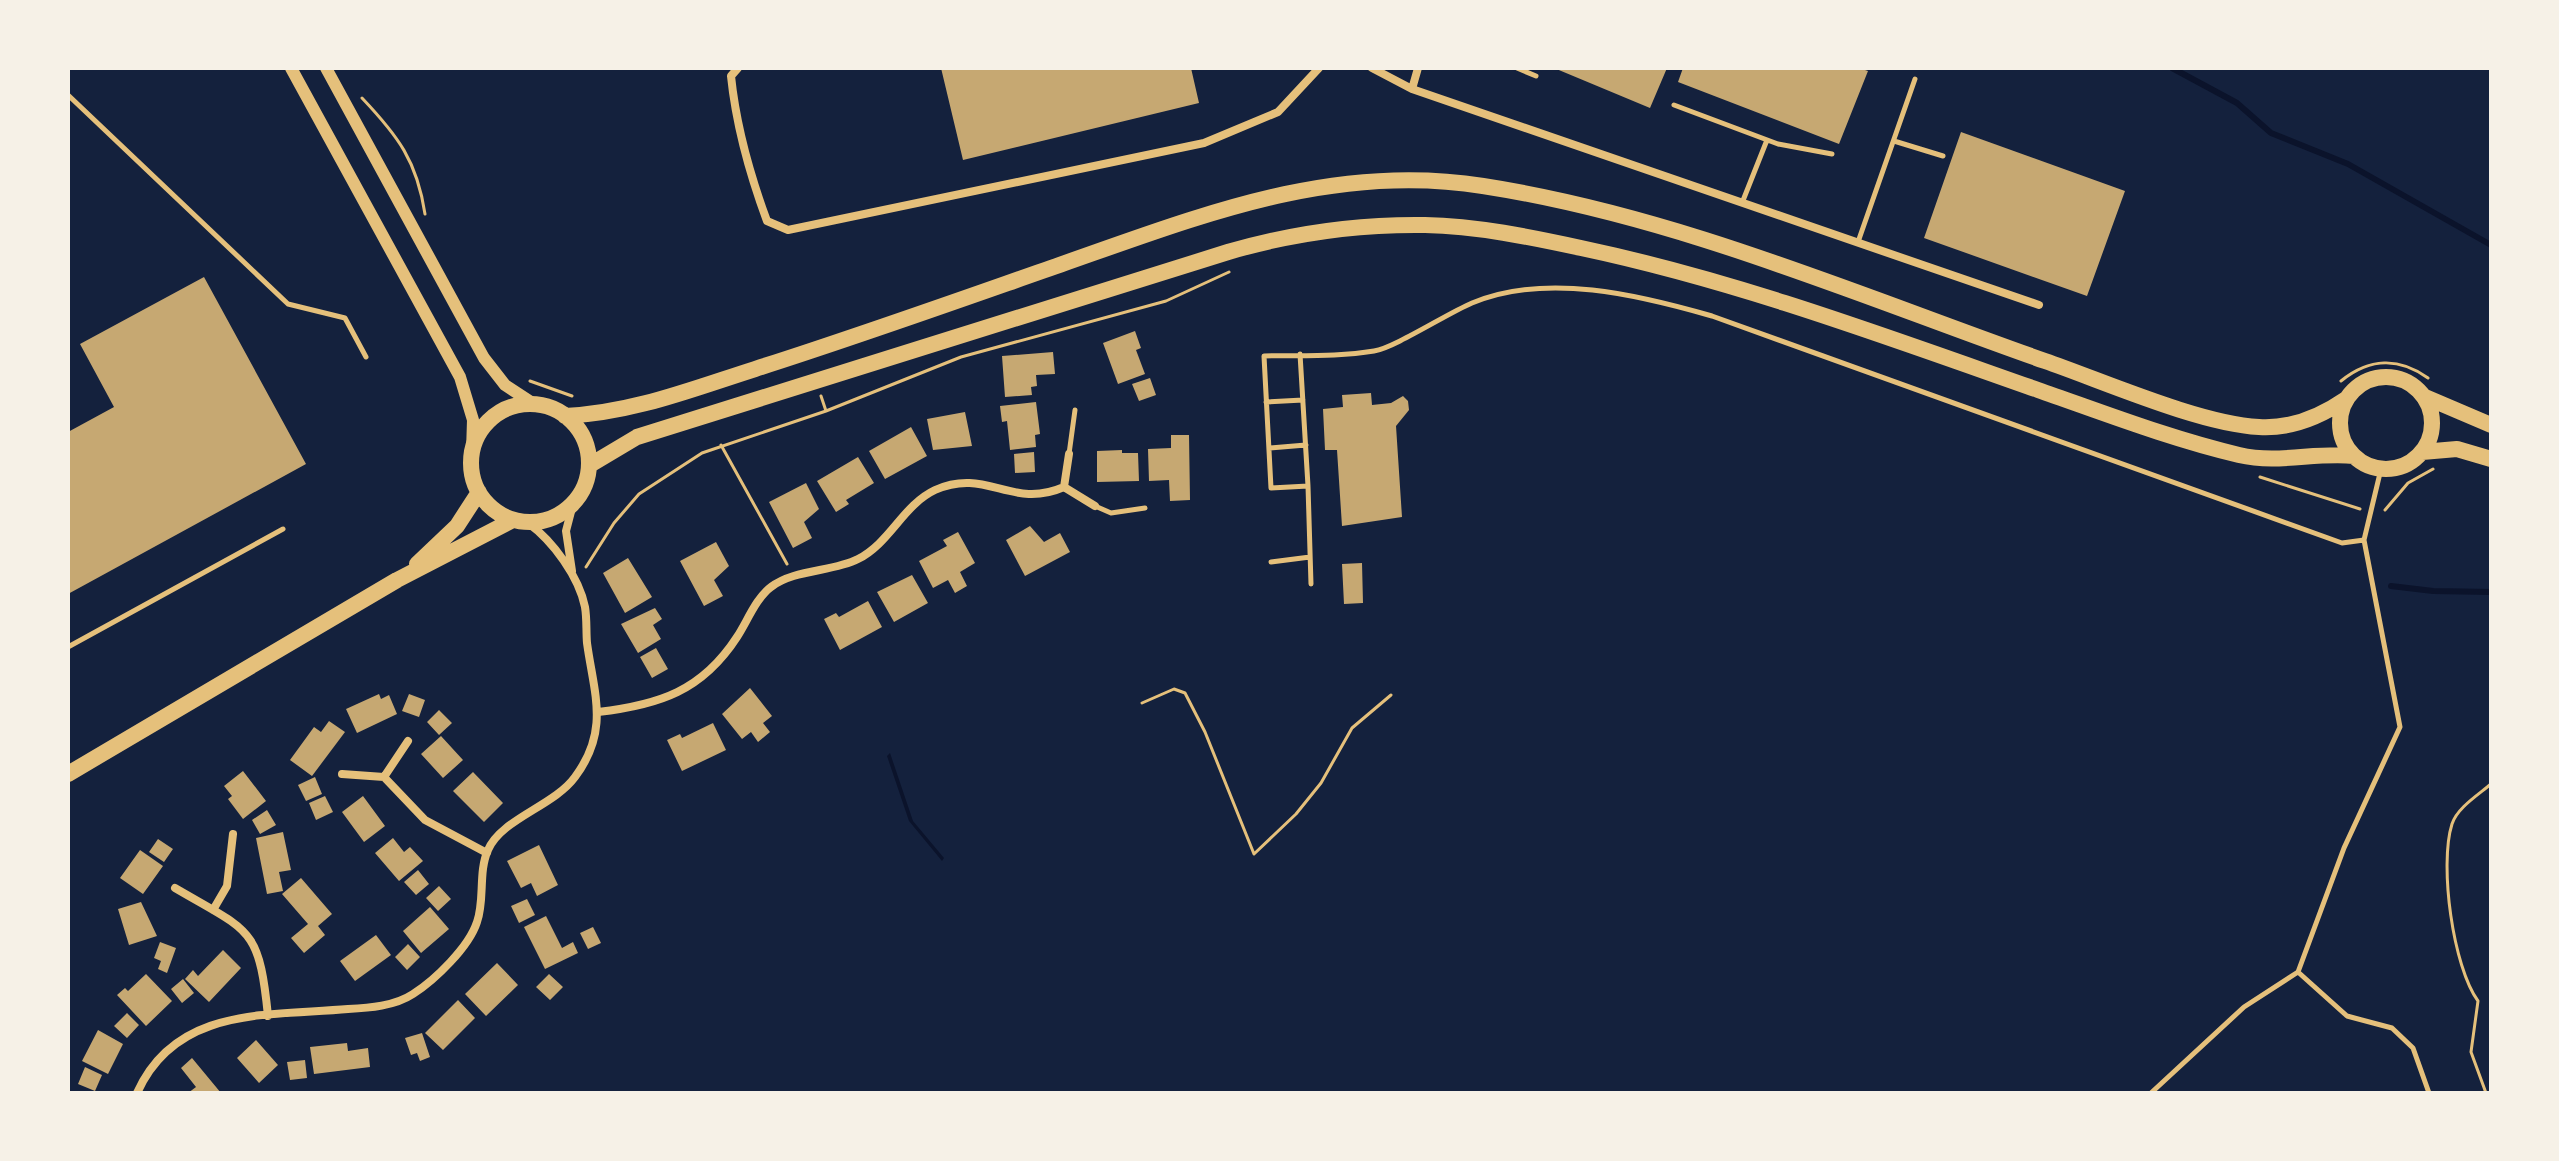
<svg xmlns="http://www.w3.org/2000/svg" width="2559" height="1161" font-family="'Archivo Narrow',sans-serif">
  <rect width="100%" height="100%" fill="#14213d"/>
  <path fill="#0b132b" d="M890,753L913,821L944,858L942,861L909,821L887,756Z"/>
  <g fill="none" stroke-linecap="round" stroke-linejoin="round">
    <path stroke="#0b132b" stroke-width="6" d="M2172,68L2237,103L2271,133L2348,164L2491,245
      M2391,586L2433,591L2491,592"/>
  </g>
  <path fill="#c6a872" d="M941,68H1191L1199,103L963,160Z
    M1554,68H1667L1650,108Z
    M1683,68H1859L1868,71L1839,144L1678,82Z
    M1961,132L2125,191L2087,296L1924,238Z
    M204,277L306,464L68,594V432L114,407L80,344Z
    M1135,331L1141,348L1136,350L1145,374L1118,384L1103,343Z
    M1053,352L1055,374L1036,375L1037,386L1031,387L1032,395L1005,397L1002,356Z
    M1150,378L1156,395L1139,401L1132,384Z
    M1371,393L1372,405L1391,403L1403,396L1408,401L1409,410L1396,426L1402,517L1342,526L1337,450H1325L1323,409L1343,407L1342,395Z
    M1036,402L1040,434L1035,435L1036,447L1010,450L1007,421L1002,422L1000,406Z
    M965,412L972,446L933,450L927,419Z
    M911,427L927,456L885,479L869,451Z
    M1171,435H1189L1190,500L1170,501L1169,480L1149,481L1148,449L1171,448Z
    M1122,450V453H1138L1139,481L1097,482V451Z
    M1034,452L1035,472L1015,473L1014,454Z
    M858,457L874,483L846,500L849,504L836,512L817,481Z
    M806,483L819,509L804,522L812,538L793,548L769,502Z
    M1030,526L1044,542L1060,533L1070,552L1025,576L1006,540Z
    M958,532L975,563L960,572L967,586L955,593L948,580L933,588L919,561L947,546L943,540Z
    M716,542L729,566L714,580L723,596L704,606L680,561Z
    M628,558L652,597L625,613L603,573Z
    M1362,563L1363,603L1344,604L1342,564Z
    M912,575L928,603L894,622L877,592Z
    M868,601L882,627L840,650L824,619L836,613L839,617Z
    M655,608L662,619L653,625L661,639L638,653L621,624Z
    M656,648L668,669L652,678L640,657Z
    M750,688L772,716L763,723L770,732L758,742L751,732L742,739L722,714Z
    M379,694L381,699L389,695L397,714L357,733L346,709Z
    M409,694L425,700L419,717L402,711Z
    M439,710L452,723L439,735L427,722Z
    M329,721L345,732L312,776L290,760L314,727L321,732Z
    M713,723L726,750L682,771L667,740L680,734L682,738Z
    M441,736L463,760L443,778L421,754Z
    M243,771L266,801L243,819L228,799L232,796L224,786Z
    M473,772L503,803L484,822L453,791Z
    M315,777L322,794L306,801L298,785Z
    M325,796L333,812L316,820L309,803Z
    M363,796L385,826L364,842L342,812Z
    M267,810L276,825L260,834L252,820Z
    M283,832L291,870L279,872L283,891L267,894L256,838Z
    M393,838L404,852L410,847L423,861L399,881L375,853Z
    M158,839L173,849L164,862L149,852Z
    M539,845L558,885L537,896L531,883L521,888L507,861Z
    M140,850L163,866L143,894L120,878Z
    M418,870L429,884L416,895L404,882Z
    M301,878L332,914L318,926L325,935L304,953L291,938L308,924L282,894Z
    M439,886L451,899L438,911L426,898Z
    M527,899L535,915L519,923L511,906Z
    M141,902L157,936L129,945L118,909Z
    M430,907L449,929L421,953L403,931Z
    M546,916L562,948L573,942L578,953L545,969L524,927Z
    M593,927L601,943L588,949L580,933Z
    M376,935L391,955L355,981L340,961Z
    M160,942L176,948L167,973L158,969L161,961L154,958Z
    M408,944L420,957L407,970L395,957Z
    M223,950L241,968L209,1002L185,979L193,970L198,976Z
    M497,963L518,985L486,1016L465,994Z
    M146,974L172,1001L146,1026L117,995L125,988L128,991Z
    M549,974L563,987L550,1000L536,987Z
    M183,979L194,993L182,1003L171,989Z
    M458,1000L475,1018L443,1050L425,1033Z
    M127,1013L139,1025L127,1038L114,1026Z
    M98,1030L123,1044L108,1074L82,1061Z
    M422,1033L430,1057L420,1061L417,1053L411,1055L405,1038Z
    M256,1040L278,1065L259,1083L237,1058Z
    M347,1043L348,1051L368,1048L370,1067L314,1074L310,1047Z
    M192,1058L221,1093H188L196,1087L181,1068Z
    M305,1060L307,1078L290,1080L287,1062Z
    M85,1067L102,1075L95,1091L78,1084Z"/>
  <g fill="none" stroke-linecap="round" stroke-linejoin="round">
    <path stroke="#e5c07b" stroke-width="3" d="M362,98C398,136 417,161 425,214
      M530,381L572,396
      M2341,381C2369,358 2399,357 2428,378
      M821,396L826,411
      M721,445L787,564
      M2260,477L2360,509
      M2385,510L2408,483L2433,469
      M586,567L614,523L639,494L702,453L826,411L961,357L1166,301L1229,272
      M1142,703L1174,689L1185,693L1205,732L1254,854L1296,814L1321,783L1352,728L1391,695
      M2486,1093L2471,1052L2478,1001C2453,967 2439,865 2452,824C2457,808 2478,795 2491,784"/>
    <path stroke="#e5c07b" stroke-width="5" d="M1517,68L1536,76
      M68,95L288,304L345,318L366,357
      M1674,105L1778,144L1832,154
      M1894,141L1943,156
      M1742,203L1767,140
      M1858,242L1915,79
      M1300,354L1308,486L1271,488L1264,356C1300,355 1338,357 1374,351C1394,348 1448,313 1472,303C1546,272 1639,295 1712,316L2342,543L2364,540
      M1266,402L1303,400
      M1269,448L1306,445
      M1069,454L1075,410
      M1308,486L1311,584
      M1095,506L1111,513L1145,508
      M1271,562L1310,557
      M68,647L283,529
      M2298,972L2347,1016L2392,1028L2413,1048L2429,1093
      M2151,1093L2244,1007L2298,972L2344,848L2400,727L2364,540L2381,469"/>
    <path stroke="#e5c07b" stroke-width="8" d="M738,68L731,76C736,125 750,175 767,221L788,230L1204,143L1278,112L1319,68
      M1372,68L1412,89L2039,305
      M1412,89L1418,68
      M1064,487L1095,506
      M572,571L566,531L573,504
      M598,712C659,705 702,691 737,637C747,622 756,598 771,587C794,569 833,572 858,559C890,543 903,505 935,490C987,467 1011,510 1064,487L1069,454
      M342,774L384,777L408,741
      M384,777L425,820L487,853
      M175,888C250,932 259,926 268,1016
      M213,910L227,886L233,834
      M137,1093C176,1006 268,1016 348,1009C369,1008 395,1006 413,994C435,980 469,947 477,922C485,900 478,872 488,850C501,819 554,806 575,777C610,730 594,694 587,643C586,631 587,619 585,607C579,577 553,541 528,523"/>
    <path stroke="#e5c07b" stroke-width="12" d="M291,68L460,377L473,420L472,452
      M326,68L484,358L505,385L534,404"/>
    <path stroke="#e5c07b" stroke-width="16" d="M2340 423a46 46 0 1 1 92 0a46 46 0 1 1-92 0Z
      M2423,396L2491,425
      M471 463a59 59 0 1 1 118 0a59 59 0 1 1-118 0Z
      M565,416C632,413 692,389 755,369C859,336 962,299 1065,263C1202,215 1335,162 1483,186C1677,216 1860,296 2045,361C2103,381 2200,424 2259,427C2292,429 2320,417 2346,399
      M2422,452L2457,449L2491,459
      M590,465L637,437L1228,252C1293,233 1357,224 1425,225C1477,226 1530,237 1581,248C1737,281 1887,337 2038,390C2104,413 2171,439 2239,455C2278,464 2315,452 2354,456
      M417,564L457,526L479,492
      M68,774L397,580L513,520"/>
  </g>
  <rect width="2559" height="1161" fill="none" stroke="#f6f1e7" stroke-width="140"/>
</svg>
